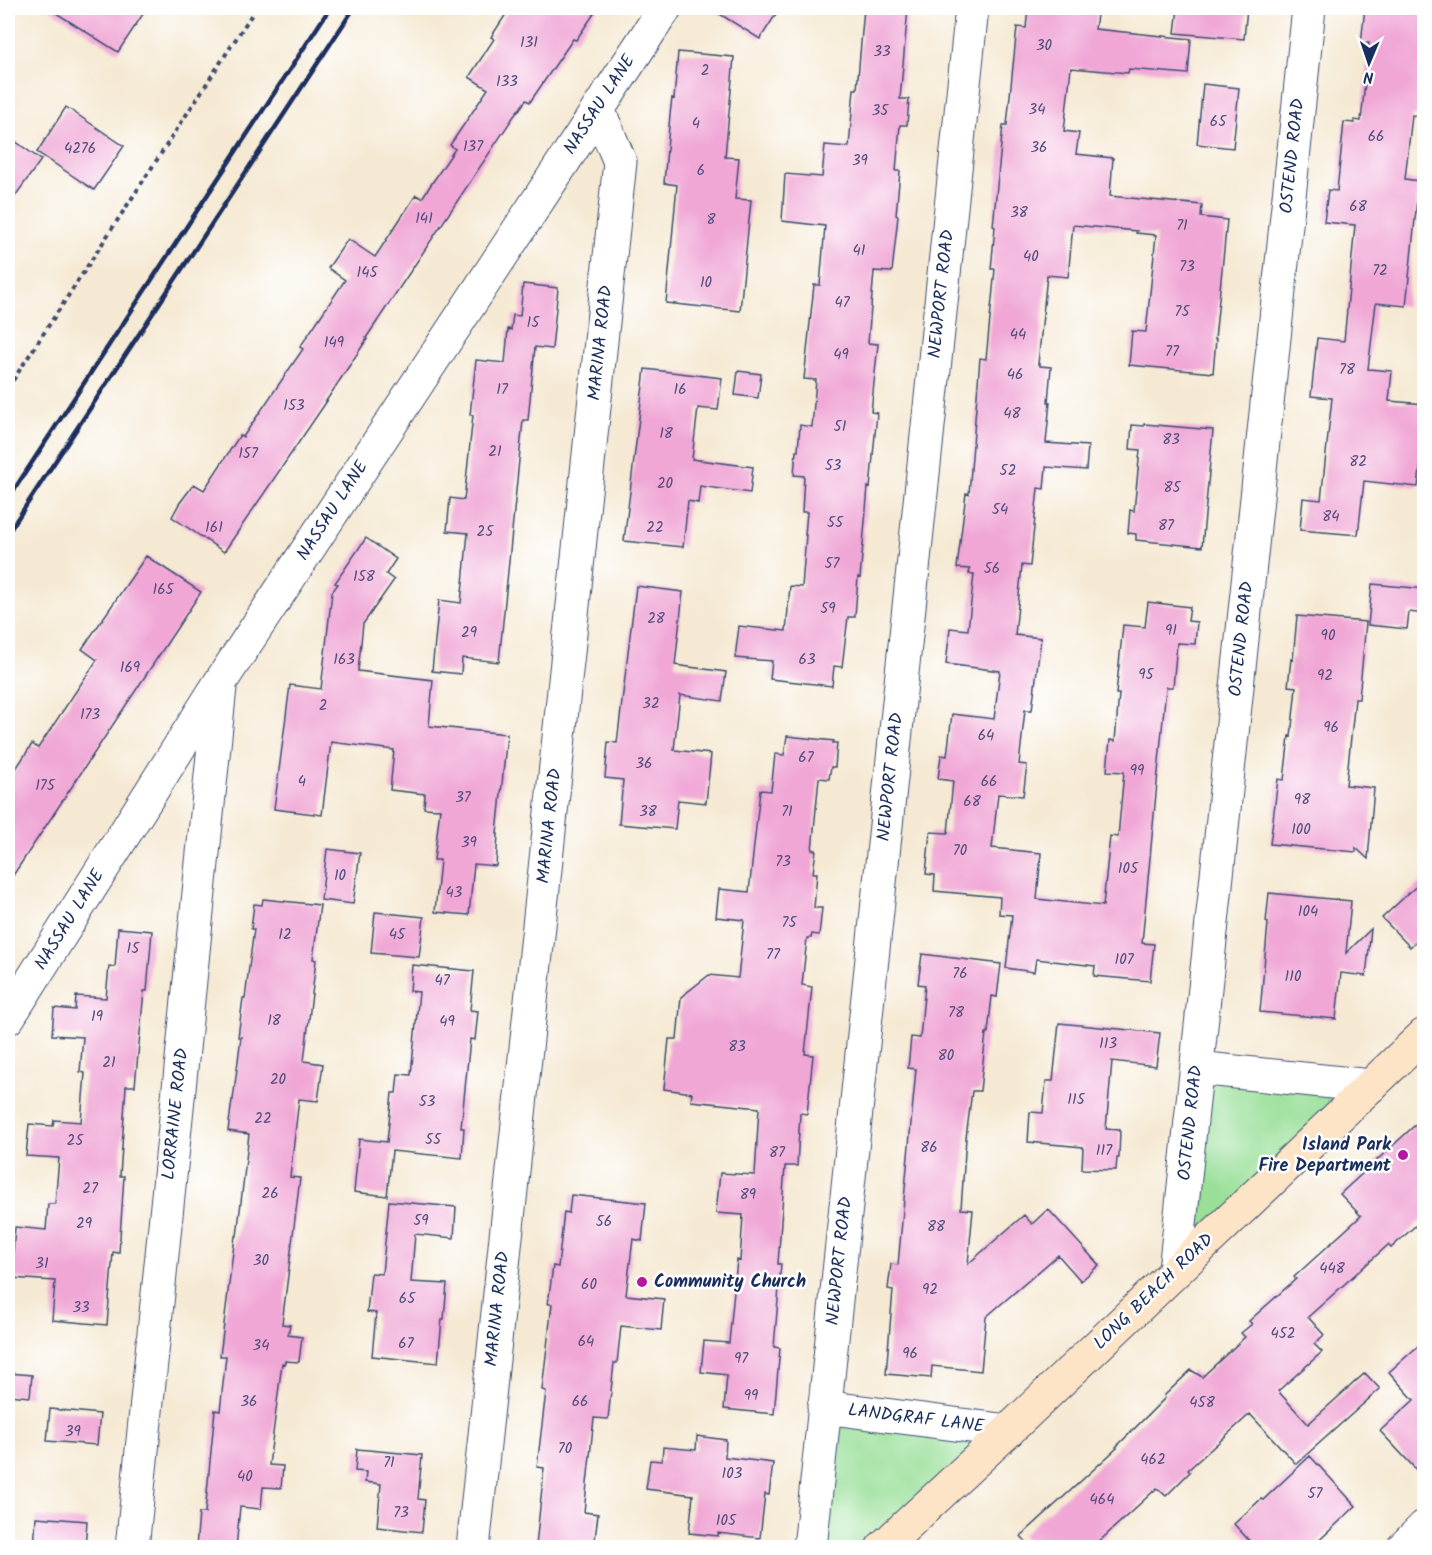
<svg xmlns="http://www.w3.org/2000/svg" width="1432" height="1555" font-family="Kalam,sans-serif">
  <rect width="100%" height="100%" fill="#fff"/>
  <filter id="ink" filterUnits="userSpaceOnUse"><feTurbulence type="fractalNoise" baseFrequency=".0167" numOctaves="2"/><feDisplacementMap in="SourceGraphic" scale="12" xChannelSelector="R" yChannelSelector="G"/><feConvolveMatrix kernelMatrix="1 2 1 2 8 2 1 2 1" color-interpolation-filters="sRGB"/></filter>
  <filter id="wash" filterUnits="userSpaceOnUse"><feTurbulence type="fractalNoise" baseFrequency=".008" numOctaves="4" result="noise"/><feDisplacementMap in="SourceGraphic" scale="24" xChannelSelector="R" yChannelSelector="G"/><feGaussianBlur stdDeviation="1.35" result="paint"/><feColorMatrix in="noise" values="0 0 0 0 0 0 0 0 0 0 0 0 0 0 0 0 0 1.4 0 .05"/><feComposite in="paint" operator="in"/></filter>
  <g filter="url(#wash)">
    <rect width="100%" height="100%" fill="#f5e9d3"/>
    <path fill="#99df98" stroke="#5a877b" stroke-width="1.5" d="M1201,1072L1359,1090L1181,1258Z
      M829,1413L993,1436L874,1547L816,1548Z"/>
    <g id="blocks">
      <path fill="#f0a7d6" d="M48,8H147L118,52Z
        M510,8H598L576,40L573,39L530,102L526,100L519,110H518L366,338L367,339L326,401H327L224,552L172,517L179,504L194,484L204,490L240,435L243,437L303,349L300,347L345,280L328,268L348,239L375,257L416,195L422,198L455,149L450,145L488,89L469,77L494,39L491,37Z
        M710,8H780L760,39Z
        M864,8H908L900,99H909L907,125H900L896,171H900L896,215L898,216L892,272L874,271L868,343L878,344L871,412L877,413L870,488L868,487L860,578L858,577L855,617H848L842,667L834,666L832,686L770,679L772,661L735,658L739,626L786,631L790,586L802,587L806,535H805L807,512H802L804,476L794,475L796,451H798L800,425L812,427L816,380L804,379L814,285H820L825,226L782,221L785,174L822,177L825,145L849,147L854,89H857Z
        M1028,8H1098L1095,29L1191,39L1188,74L1129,69L1128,73L1071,68L1064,131L1079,133L1076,154L1113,158L1110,196L1202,205L1201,217L1227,220L1215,339H1216L1213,373L1129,365L1132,331L1146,332L1156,235L1136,233L1137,231L1073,225L1068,277L1047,275L1038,364H1040V366L1051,367L1048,402H1050L1046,443L1088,446L1086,470L1046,467L1044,489L1038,488L1030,566L1022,565L1015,635L1041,638L1032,710H1025L1019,764L1027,765L1023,796L998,794L992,848L1041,853L1037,899L1103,906L1110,836L1118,837L1124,772L1107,771L1110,740L1115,741L1119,694H1116L1123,625L1145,627L1148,602L1190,607L1188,621L1197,622L1195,644L1177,643L1173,687H1166L1142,943L1154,944L1150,981L1094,976L1095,966L1036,959L1034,972L1006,968L1012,915L999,914L1000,897L934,891L935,875L926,874L930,832L948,833L953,781L938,779L941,755L947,756L952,714L994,719L1000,671L946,664L950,628L968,630L974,574H969L970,569L957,568L966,493L969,494L980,358L986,359L995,269H991L995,227L993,226L1003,125H1007L1017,27L1026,28Z
        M1178,8H1247L1244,39L1175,33Z
        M1365,8H1425V117L1412,115L1405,179L1419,181L1406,306L1376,303L1368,369L1392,371L1389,401L1425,404V424L1418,487L1364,481L1358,535L1300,530L1303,498L1321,500L1332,398L1311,396L1317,338L1344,341L1355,225L1324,222L1328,190L1337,191L1344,122L1354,123V120L1361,121L1369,43H1361Z
        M678,52L734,57L725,157L739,158L735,199L751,200L740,311L666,303L677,185L664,183L670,115L672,98L674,99Z
        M1203,84L1239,88L1233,148L1197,144Z
        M66,107L124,146L94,190L37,152Z
        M8,136L41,160L8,206Z
        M523,284L558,288L552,349L535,347L528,420H523L499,662L462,658L461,674L432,671L439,600L461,603L468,533L447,531L450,498L464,500L473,415H470L476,360L505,363L508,329L511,330L513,315L520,316Z
        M645,369L722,378L718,410L698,408L692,459L753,467L750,493L700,486L698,503L688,501L683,547L624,541Z
        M738,371L761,374L758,398L735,395Z
        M1144,424L1213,430L1202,547L1136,540V534L1128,533L1130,510L1134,511L1140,450L1130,449L1132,425L1144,426Z
        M366,538L396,559L386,574L394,580L363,624L358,671L433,680L429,726L507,734L497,834H498L496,866L474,864L469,915L435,912L440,860H434L440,809L424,808L425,794L390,790L394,750L331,742L322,815L274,809L290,685L321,689L332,592L338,584L335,583Z
        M146,556L201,592L8,883V781L32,744L38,748L97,660L82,649Z
        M1372,584L1425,589V614L1409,612L1407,629L1368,625Z
        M636,586L683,592L675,665L726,672L722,701L680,695L674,750L711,754L706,803L678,800L675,829L619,824L623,780L605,778L608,742L617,743Z
        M1297,616L1366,622L1359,699H1355L1346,785L1374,788L1368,859L1356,848V852L1270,844L1278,779L1284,780L1289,736L1291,737L1296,687L1288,686L1291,659L1293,660Z
        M787,736L834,741L833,743H837L835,767H831L829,779L819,778L812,850H816L813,873H817L814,908H822L819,935L812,934L811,938H807L802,985L812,987L805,1054L813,1055L807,1114L800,1113L797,1166H785L778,1264H781L774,1347L780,1348L774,1414L724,1409L727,1375L701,1372L704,1341L729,1343L737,1260L740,1261L743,1215L716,1213L720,1173L755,1175L759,1108L691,1101L692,1093L664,1089L669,1039H677L681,997L709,975L738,978L744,920L716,917L719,889L749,892L760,790L771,791L775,754L784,755Z
        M327,849L360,853L353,904L321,900Z
        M1425,878V933L1410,947L1382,918Z
        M1269,893L1351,901L1346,953L1371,929L1366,976L1341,973L1336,1019L1260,1012L1268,923L1266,922Z
        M263,899L320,905L313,959L316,960L304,1061L323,1064L318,1101L299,1099L290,1177L300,1178L282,1324L290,1325L288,1335L302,1337L299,1362L285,1361V1364L282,1363L269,1465L283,1466L281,1488L263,1487L261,1509L240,1507L236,1548H196L199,1513H205L215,1410L220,1411L226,1356H220L235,1236H237L249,1134L228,1131L232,1100H233L241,1037H238L243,998H245L254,929H251L254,904L262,905Z
        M375,912L424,917L419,957L371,953Z
        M118,928L152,931L147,991H144L135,1086H126L120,1176H124L119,1253L113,1252L107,1325L52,1320L55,1281L11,1278L15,1227L46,1230L48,1204H55L59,1158L26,1156L29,1124L53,1126L54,1120L81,1122L85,1073L80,1072L83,1037L52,1035L54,1008L75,1010L76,996L106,998L109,966L115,967Z
        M922,954L1001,964L997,997L992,996L988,1033H986L980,1091H972L966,1138L961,1209L973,1210L968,1264L1024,1215L1032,1224L1048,1209L1099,1265L1081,1281L1058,1255L986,1317L981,1371L932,1366L931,1378L886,1374L893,1290L888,1289L891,1264L898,1265L916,1069L908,1068L911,1037L920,1038L925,985L918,984Z
        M412,965L474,971L470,1010L478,1011L475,1040L470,1039L461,1128H464L462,1158L392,1151L387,1196L354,1192L359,1139L387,1142L392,1093H396L398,1074L411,1075L419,992L410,991Z
        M1059,1023L1160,1033L1156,1066L1112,1061L1106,1129L1120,1130L1119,1158H1117L1116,1170L1082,1169L1083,1147L1028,1142L1030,1112L1043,1113L1046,1081H1053Z
        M1425,1116V1217L1391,1248L1388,1245L1308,1317L1324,1335L1314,1344L1322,1352L1278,1391L1308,1424L1365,1373L1380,1389L1296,1464L1250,1414L1188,1470L1190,1472L1166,1496L1157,1488L1092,1548H1032L1021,1536L1117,1448L1116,1447L1165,1398L1164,1396L1191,1370L1202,1377L1245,1337L1241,1333L1252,1324L1249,1321L1296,1279L1294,1277L1361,1216L1340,1194Z
        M571,1195L646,1203L642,1241L633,1239L626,1295L664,1299L661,1330L621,1326L617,1363H614L608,1419L594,1418L584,1512L598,1514L594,1548H551L536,1546L544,1468L537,1467L546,1391L542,1390L552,1304H548L553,1266L558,1267L564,1212L569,1213Z
        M389,1201L456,1207L454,1238L415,1234L411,1282L447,1284L444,1319H442L438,1363L372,1356L376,1313L367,1312L371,1273L382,1274Z
        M1425,1340V1479L1380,1431L1414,1400L1389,1372Z
        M8,1373L32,1375L30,1397L8,1395Z
        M50,1409L100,1414L97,1445L47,1441Z
        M697,1436L726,1440L725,1457L773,1463L769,1495L765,1494L760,1538L718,1533V1536L689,1533L693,1495L646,1489L650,1460L662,1461L663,1447L696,1450Z
        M357,1449L422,1455L418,1499L425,1500L422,1532L377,1527L381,1484L365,1482L366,1472L355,1471Z
        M1310,1456L1356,1506L1311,1548H1256L1234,1524L1261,1499L1263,1500Z
        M36,1517L87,1521L85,1548H34Z"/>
    </g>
  </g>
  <g filter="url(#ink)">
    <use href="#blocks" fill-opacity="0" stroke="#3c4b70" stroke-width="1.5"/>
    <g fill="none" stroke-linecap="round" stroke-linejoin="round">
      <defs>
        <path id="minor" d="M8,1018L221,681L665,8
          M1197,1068L1371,1086
          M1175,1271L1309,8
          M824,1407L1008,1431
          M132,1548L220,687
          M473,1548L620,162L598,109
          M810,1548L972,8
          M1403,1548L1424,1527"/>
        <path id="secondary" d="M882,1548L1008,1431L1424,1035"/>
      </defs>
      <use href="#minor" stroke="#3c4b70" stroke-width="35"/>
      <use href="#secondary" stroke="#3c4b70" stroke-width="35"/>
      <path stroke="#3c4b70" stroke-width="4" stroke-dasharray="4.5 4.5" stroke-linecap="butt" d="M8,388L256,8"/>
      <use href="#minor" stroke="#fff" stroke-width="33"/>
      <use href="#secondary" stroke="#fee4c6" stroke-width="33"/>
      <path stroke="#1b2f5e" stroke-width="4.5" d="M8,499L330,8
        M8,533L354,8"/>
    </g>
  </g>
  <g fill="#b5179e" stroke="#fff" stroke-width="2">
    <circle cx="1403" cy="1155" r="6"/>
    <circle cx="642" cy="1282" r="6"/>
  </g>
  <g text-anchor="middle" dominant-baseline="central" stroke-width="5" stroke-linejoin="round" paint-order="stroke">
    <g font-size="15" fill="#504d7c">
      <text x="529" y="43">131</text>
      <text x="1044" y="46">30</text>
      <text x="882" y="52">33</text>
      <text x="705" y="71">2</text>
      <text x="507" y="82">133</text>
      <text x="1037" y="110">34</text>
      <text x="880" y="111">35</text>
      <text x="1218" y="122">65</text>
      <text x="696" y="124">4</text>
      <text x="1376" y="137">66</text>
      <text x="473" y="147">137</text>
      <text x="1039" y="148">36</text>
      <text x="80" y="149">4276</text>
      <text x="860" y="161">39</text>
      <text x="701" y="171">6</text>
      <text x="1358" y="207">68</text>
      <text x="1019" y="213">38</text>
      <text x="424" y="219">141</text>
      <text x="711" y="220">8</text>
      <text x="1182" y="226">71</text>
      <text x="859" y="251">41</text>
      <text x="1031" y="257">40</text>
      <text x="1187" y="267">73</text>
      <text x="1380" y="271">72</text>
      <text x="367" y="273">145</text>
      <text x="706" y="283">10</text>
      <text x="842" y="303">47</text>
      <text x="1182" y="312">75</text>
      <text x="533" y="323">15</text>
      <text x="1018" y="335">44</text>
      <text x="334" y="343">149</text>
      <text x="1172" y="352">77</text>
      <text x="841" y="355">49</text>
      <text x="1347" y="370">78</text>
      <text x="1015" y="375">46</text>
      <text x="502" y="390">17</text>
      <text x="680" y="390">16</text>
      <text x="294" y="406">153</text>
      <text x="1012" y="414">48</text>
      <text x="840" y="427">51</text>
      <text x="666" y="434">18</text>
      <text x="1171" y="440">83</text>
      <text x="495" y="452">21</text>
      <text x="248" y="454">157</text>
      <text x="1358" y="462">82</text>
      <text x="833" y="466">53</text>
      <text x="1008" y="471">52</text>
      <text x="665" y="484">20</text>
      <text x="1172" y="488">85</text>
      <text x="1000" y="510">54</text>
      <text x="1331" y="517">84</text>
      <text x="835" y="523">55</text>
      <text x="1166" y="526">87</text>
      <text x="214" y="528">161</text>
      <text x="655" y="528">22</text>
      <text x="485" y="532">25</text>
      <text x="832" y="564">57</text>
      <text x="992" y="569">56</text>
      <text x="364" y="577">158</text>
      <text x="163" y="590">165</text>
      <text x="828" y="609">59</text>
      <text x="656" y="619">28</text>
      <text x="1171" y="631">91</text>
      <text x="469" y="633">29</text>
      <text x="1328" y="636">90</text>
      <text x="344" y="660">163</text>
      <text x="807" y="660">63</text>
      <text x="130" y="668">169</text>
      <text x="1146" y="675">95</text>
      <text x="1325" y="676">92</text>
      <text x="651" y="704">32</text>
      <text x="323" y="706">2</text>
      <text x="90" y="715">173</text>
      <text x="1331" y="728">96</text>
      <text x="986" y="736">64</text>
      <text x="806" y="758">67</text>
      <text x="644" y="764">36</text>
      <text x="1137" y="771">99</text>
      <text x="302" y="782">4</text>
      <text x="989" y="782">66</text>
      <text x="45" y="786">175</text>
      <text x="463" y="798">37</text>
      <text x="1302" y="800">98</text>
      <text x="972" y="802">68</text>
      <text x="648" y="812">38</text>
      <text x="787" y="812">71</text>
      <text x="1301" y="830">100</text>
      <text x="469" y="843">39</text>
      <text x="960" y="851">70</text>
      <text x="783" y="862">73</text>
      <text x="1128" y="869">105</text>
      <text x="340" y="876">10</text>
      <text x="454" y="893">43</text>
      <text x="1308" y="912">104</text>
      <text x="789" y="923">75</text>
      <text x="285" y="935">12</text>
      <text x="397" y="935">45</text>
      <text x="133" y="949">15</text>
      <text x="773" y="955">77</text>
      <text x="1124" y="960">107</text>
      <text x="960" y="974">76</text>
      <text x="1293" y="977">110</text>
      <text x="442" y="981">47</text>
      <text x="956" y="1013">78</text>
      <text x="97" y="1017">19</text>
      <text x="274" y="1021">18</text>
      <text x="447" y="1022">49</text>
      <text x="1108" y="1044">113</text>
      <text x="737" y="1047">83</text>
      <text x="946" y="1056">80</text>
      <text x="109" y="1063">21</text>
      <text x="278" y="1080">20</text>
      <text x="1076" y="1100">115</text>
      <text x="427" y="1102">53</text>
      <text x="263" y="1119">22</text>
      <text x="433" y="1140">55</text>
      <text x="75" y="1141">25</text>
      <text x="929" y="1148">86</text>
      <text x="1104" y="1151">117</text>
      <text x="777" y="1153">87</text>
      <text x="90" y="1189">27</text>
      <text x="270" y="1194">26</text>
      <text x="748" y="1195">89</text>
      <text x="421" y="1221">59</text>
      <text x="604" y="1222">56</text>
      <text x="84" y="1224">29</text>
      <text x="936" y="1227">88</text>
      <text x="261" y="1261">30</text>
      <text x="42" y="1264">31</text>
      <text x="1332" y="1269">448</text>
      <text x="589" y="1285">60</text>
      <text x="930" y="1290">92</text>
      <text x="407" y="1299">65</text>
      <text x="81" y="1308">33</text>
      <text x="1283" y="1334">452</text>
      <text x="586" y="1342">64</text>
      <text x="406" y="1344">67</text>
      <text x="261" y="1346">34</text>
      <text x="910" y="1354">96</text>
      <text x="741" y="1359">97</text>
      <text x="751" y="1396">99</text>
      <text x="249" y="1402">36</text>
      <text x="580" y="1402">66</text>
      <text x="1202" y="1403">458</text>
      <text x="73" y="1432">39</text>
      <text x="565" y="1449">70</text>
      <text x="1153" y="1460">462</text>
      <text x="389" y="1463">71</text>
      <text x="732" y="1474">103</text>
      <text x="245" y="1477">40</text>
      <text x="1315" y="1494">57</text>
      <text x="1102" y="1500">464</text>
      <text x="401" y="1513">73</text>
      <text x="726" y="1521">105</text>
    </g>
    <g font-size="18" fill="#1b2f5e" stroke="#fff">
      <text transform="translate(600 105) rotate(-57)">NASSAU LANE</text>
      <text transform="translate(1293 156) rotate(-84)">OSTEND ROAD</text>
      <text transform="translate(942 294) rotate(-84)">NEWPORT ROAD</text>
      <text transform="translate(601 343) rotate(-84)">MARINA ROAD</text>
      <text transform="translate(333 511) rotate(-57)">NASSAU LANE</text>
      <text transform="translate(1242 639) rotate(-84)">OSTEND ROAD</text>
      <text transform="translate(891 777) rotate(-84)">NEWPORT ROAD</text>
      <text transform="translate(550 826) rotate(-84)">MARINA ROAD</text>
      <text transform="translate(70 920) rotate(-58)">NASSAU LANE</text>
      <text transform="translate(176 1114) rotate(-84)">LORRAINE ROAD</text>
      <text transform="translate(1191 1123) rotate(-84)">OSTEND ROAD</text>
      <text transform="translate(840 1261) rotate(-84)">NEWPORT ROAD</text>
      <text transform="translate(1154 1292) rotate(-44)">LONG BEACH ROAD</text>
      <text transform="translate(498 1309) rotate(-84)">MARINA ROAD</text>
      <text transform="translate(916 1419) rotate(7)">LANDGRAF LANE</text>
    </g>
    <g font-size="18" font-weight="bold" fill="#1b2f5e" stroke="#fff" text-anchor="end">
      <text x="1391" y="1145">Island Park<tspan x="1391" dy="21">Fire Department</tspan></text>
      <text x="654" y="1282" text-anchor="start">Community Church</text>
    </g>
  </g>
  <rect width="1432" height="1555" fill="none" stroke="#fff" stroke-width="30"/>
  <g transform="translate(1369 63) rotate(182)" stroke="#ffffff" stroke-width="4.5" paint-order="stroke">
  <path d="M0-4.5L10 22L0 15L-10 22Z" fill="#1b2f5e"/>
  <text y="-9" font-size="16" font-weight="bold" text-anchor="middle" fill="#1b2f5e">N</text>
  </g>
</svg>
